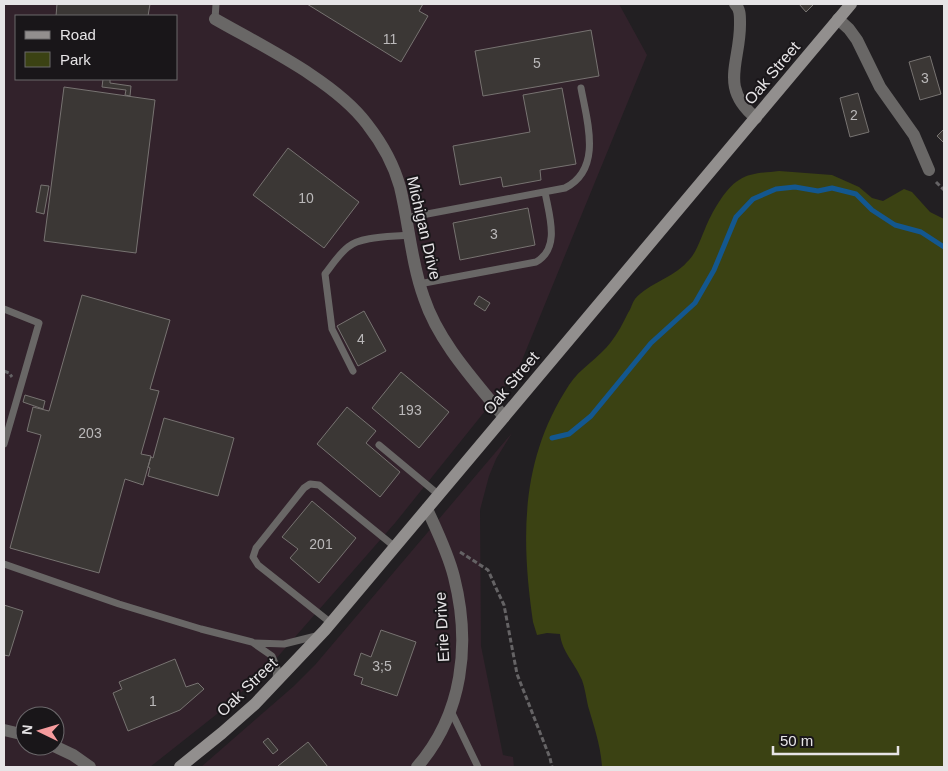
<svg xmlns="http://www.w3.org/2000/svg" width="948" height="771" font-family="Arial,sans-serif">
  <rect width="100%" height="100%" fill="#221f22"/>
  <path fill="#32222b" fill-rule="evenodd" d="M4,4H619L647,55L518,370L395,523L267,669L217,714L150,767H4ZM16,16H176V79H16ZM25,716H55V746H25Z
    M512,433L496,459L489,476L480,510L481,646L503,755L513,757L514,767H201L294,686L315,665Z"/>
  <path fill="#3b4213" d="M779,171L832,175L859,187L872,198L883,201L904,189L912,192L930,212L944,219V767H602C601,747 594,726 588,706C586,697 585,688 582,680C575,663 562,652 560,634L547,633L537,635L533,622C521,538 520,460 569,385C580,368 599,358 611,342C618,333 623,323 628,313C631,309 632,303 635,299C649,283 673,278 687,262C696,254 700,240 705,229C711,214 725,188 739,180C751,172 766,173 779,171Z"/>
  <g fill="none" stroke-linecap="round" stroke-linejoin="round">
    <path stroke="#13578f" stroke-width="5" d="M552,438L569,434L591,416L651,343L695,303L714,270L736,217L753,199L776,189L795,187L818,191L832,188L856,194L872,210L895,225L921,232L944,247"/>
  </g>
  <path fill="#3b3735" stroke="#777371" d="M57,4H150L148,16H56Z
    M307,4H423L419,11L428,16L401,62Z
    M799,4H814L806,12Z
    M591,30L599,76L483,96L475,51Z
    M930,56L941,94L920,100L909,62Z
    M103,79H110V83L131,86L130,96L125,95L126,90L102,87Z
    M64,87L155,100L136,253L44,241Z
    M562,88L576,164L540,170L541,180L503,187L501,177L460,185L453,146L530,132L523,95Z
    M858,93L869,132L850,137L840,98Z
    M944,129V143L937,136Z
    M288,148L359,202L324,248L253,195Z
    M41,185L49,186L44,214L36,212Z
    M528,208L535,245L460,260L453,223Z
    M82,295L170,320L150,389L159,391L141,454L151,456L148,467L143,485L125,479L99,573L10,548L41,435L27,431L33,407L49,411Z
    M479,296L490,303L485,311L474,304Z
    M364,311L386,351L358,366L337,326Z
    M401,372L449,412L419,448L372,408Z
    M25,395L45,401L43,409L23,402Z
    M347,407L376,431L366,443L400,472L380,497L317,444Z
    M164,418L234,438L218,496L148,476L150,468L148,467L151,457L153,458Z
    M312,501L356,538L319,583L290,558L298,549L282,537Z
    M4,605L23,611L9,656L4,655V657Z
    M381,630L416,642L397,696L361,684L363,678L354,675L361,653L371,657Z
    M175,659L186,687L198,683L204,689L180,710L128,731L113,693L122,689L119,682Z
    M268,738L278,750L273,754L263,742Z
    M308,742L328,767H279L278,766Z"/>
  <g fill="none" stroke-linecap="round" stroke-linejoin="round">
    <path stroke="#656365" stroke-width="3" stroke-dasharray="5 2.5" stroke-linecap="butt" d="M936,182L944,190
      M4,371L9,373L12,377
      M460,552L488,570L496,588L504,605L517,674L550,758L552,767"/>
    <path stroke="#696766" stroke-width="7" d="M215,19L216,4
      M406,218L565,188C603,169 587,121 581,88
      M419,284L536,262C561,248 549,215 545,192
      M4,309L39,323L4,444
      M353,371L332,329L325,274C332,265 339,254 348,247C361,236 392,237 409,235
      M379,445L439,495
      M4,564L119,604L201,629L252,642L272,656L277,668L276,679
      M331,623L258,565L253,557L256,548L304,488L310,484L319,485L395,547
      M255,643L284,644L316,636
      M451,711L478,767"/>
    <path stroke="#696766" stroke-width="12" d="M735,4C740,9 740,15 740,22C741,62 718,87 756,118
      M215,19C262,46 335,81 367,124C381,142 394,165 400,187C409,224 411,262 424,298C439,343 475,381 504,417
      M838,19L849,29L857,40L880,87L914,135L929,170
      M4,730L25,735
      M54,746L73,755L90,767
      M417,767C463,714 471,644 454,577C448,553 437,531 427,509"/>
    <path stroke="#928f8e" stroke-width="12" d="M180,767L222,733L255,704L325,630L851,4"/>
  </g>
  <g text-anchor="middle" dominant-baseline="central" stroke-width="4" stroke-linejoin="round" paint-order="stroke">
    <g font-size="14" fill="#bbb9ba">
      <text x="390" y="39">11</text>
      <text x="537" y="63">5</text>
      <text x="925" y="78">3</text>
      <text x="854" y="115">2</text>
      <text x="306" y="198">10</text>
      <text x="494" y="234">3</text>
      <text x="361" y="339">4</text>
      <text x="410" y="410">193</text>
      <text x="90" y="433">203</text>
      <text x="321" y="544">201</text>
      <text x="382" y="666">3;5</text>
      <text x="153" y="701">1</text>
    </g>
    <g font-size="16" fill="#e6e4e6" stroke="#191619">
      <text transform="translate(772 73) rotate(-50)">Oak Street</text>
      <text transform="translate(424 228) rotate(77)">Michigan Drive</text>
      <text transform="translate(511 383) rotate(-50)">Oak Street</text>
      <text transform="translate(442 627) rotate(-93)">Erie Drive</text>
      <text transform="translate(247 687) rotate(-44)">Oak Street</text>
    </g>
  </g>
  <rect width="948" height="771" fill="none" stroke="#e6e4e6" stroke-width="10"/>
  <rect x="15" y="15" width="162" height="65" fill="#191619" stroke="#6b686b"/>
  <rect x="25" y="31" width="25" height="8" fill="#928f8e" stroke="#6b686b"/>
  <text x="60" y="40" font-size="15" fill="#e6e4e6">Road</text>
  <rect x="25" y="52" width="25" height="15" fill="#3b4213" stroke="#6b686b"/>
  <text x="60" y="65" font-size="15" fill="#e6e4e6">Park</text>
  <g transform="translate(40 731) rotate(275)"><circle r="24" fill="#191619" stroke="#6b686b"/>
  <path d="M0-4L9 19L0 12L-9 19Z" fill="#f59b9d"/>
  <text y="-8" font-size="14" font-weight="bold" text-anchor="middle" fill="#e6e4e6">N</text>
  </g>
  <path d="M773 746v8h125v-8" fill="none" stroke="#e6e4e6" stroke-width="2.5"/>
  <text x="780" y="746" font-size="15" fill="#e6e4e6" stroke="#191619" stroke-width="4" paint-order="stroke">50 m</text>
</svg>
